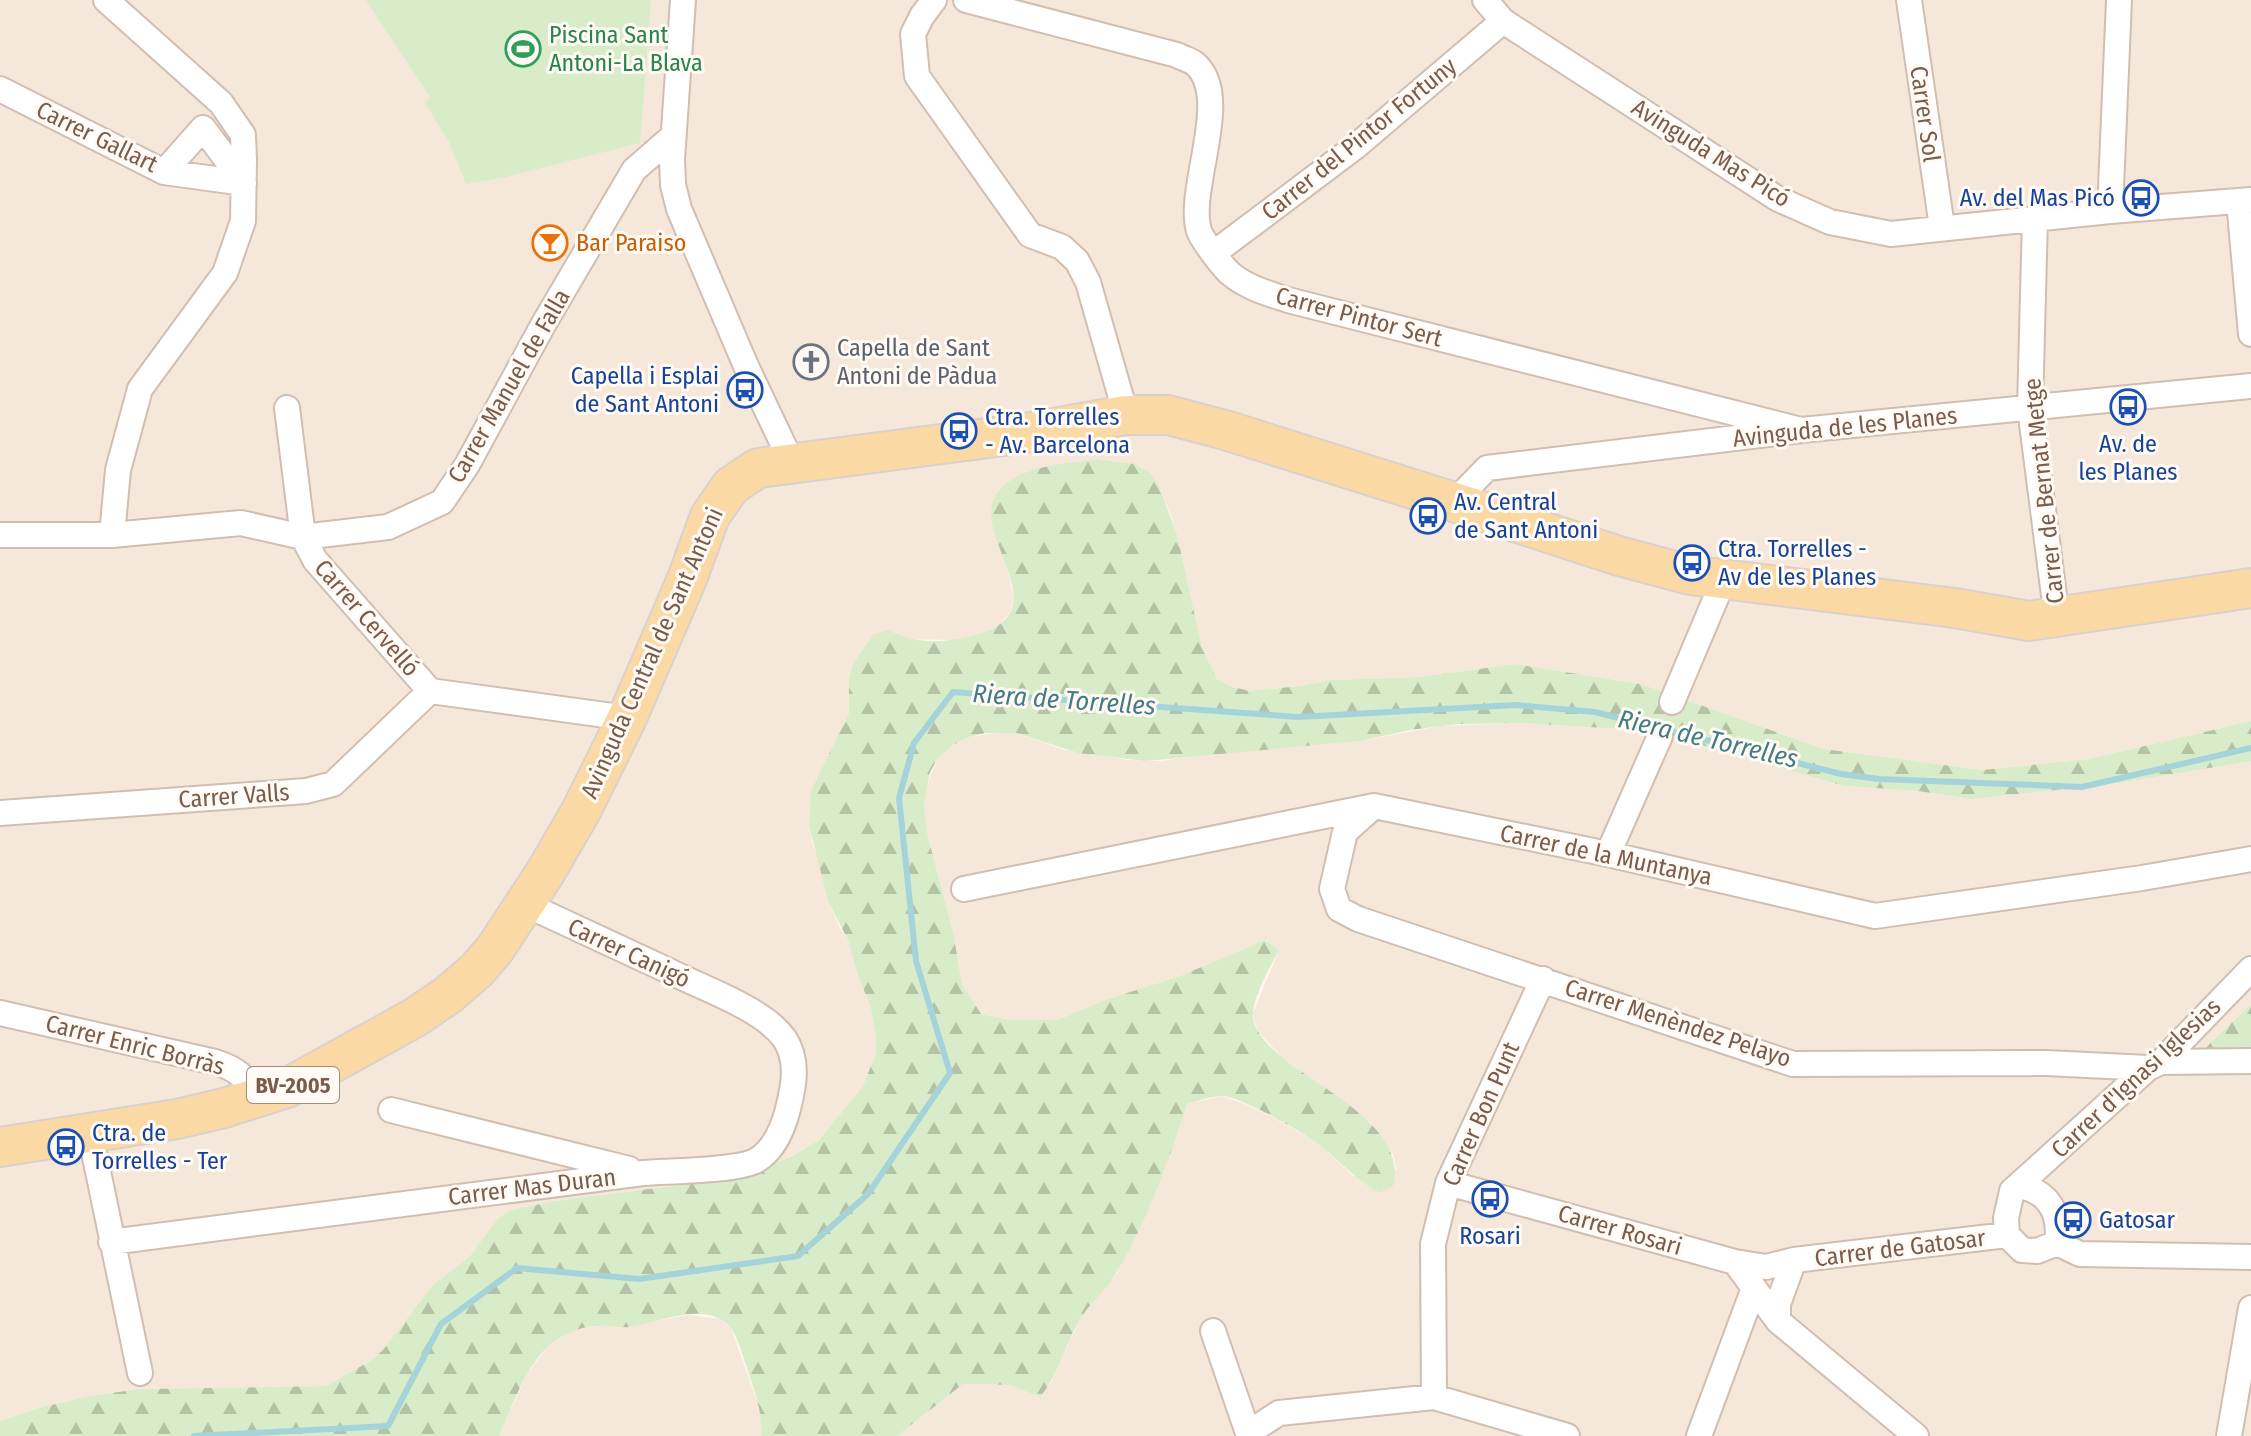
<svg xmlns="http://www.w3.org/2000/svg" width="2251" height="1436" font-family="'Fira Sans Condensed',sans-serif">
  <defs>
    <pattern id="forest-firs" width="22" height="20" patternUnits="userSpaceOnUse" patternTransform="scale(2)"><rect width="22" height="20" fill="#d8ecc9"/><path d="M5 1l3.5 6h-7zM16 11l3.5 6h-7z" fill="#b4c2a5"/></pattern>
  </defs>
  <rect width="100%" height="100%" fill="#fdf6ec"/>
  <path fill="#f5e8da" d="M0,0H2251V721L2089,759L1982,770L1824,749L1641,684L1515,664L1420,677L1332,680L1300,686L1250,691L1233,687L1217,679L1202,648L1172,518L1159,486L1150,473L1135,464L1098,459L1046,468L1001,548L1007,564L1013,598L1010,612L1000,624L986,633L954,640L905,639L889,630L849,679V713L842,729L811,840L821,867L828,901L840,928L848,940L858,976L870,1005L876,1036V1053L863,1086L819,1140L791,1157L727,1179L555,1201L498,1218L469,1257L432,1286L382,1351L370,1361L326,1386L140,1389L90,1396L42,1407L0,1421Z
    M1523,723L1619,729L1668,735L1844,786L1918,791L1972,799L2120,783L2251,761V1004L2204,1049L2251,1048V1436H897L963,1384L1050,1385L1082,1315L1117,1273L1124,1257L1159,1180L1187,1104L1222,1096L1247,1105L1276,1119L1319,1144L1353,1176L1397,1170L1393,1154L1371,1123L1281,1056L1257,1030L1253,1013L1279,950L1266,940L1180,976L1102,1001L1058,1020H1011L981,1014L962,984L953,932L928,837L924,803L926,788L938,758L953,745L969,737L1002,732L1017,733L1064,750L1128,760L1161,761L1212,754L1360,741L1441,726Z
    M687,1315L720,1319L731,1328L759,1407L762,1423L761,1436H499L527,1374L547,1348L561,1337L576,1328L610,1325L624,1327Z"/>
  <path fill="url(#forest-firs)" d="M1097,459L1135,464L1150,473L1159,486L1177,535L1202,648L1217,679L1233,687L1250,691L1300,686L1332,680L1420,677L1515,664L1641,684L1824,749L1982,770L2089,759L2251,721V761L2120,783L1972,799L1918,791L1844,786L1668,735L1619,729L1523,723L1458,724L1410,730L1360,741L1145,761L1078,753L1017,733H985L969,737L953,745L938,758L930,772L924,803L928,837L953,932L962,984L981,1014L1011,1020H1058L1102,1001L1180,976L1265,940L1279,950C1271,965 1254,995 1253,1013C1250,1069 1414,1107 1393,1186L1380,1193C1357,1181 1342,1163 1322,1147C1303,1132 1247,1100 1224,1096C1213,1095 1198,1101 1187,1104C1169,1159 1147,1223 1116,1273C1106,1291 1089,1303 1079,1321C1065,1346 1058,1376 1040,1397L1011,1385L963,1384L897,1436H761C763,1414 755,1392 748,1371C743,1357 739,1337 729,1326C704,1300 658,1323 629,1327C623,1328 617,1326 611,1326C587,1324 567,1330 549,1346C524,1368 513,1406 499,1436H0V1421L42,1407L90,1396L140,1389L326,1386L370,1361L382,1351L432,1286L469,1257L498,1218L512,1210L555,1201L727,1179L791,1157L819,1140L863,1086L876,1053V1036L870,1005L858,976L848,940L828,901L809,825L811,791L849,713V679L854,662L874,634L889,630C914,644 940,643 967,637C1068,616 969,538 996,495C1015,465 1066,464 1097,459Z
    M2251,1004V1048L2203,1050Z"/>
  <path fill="#d8ecc9" d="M366,0H651L640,143L506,177L466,184L449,142L425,103L430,97Z"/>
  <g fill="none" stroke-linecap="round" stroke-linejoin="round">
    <path stroke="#a5d3da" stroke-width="6" d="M194,1436L388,1426L441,1324L517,1268L639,1279L798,1256L868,1194L950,1073L916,961L899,798L914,743L953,692L1298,717L1516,705L1595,712L1841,774L1879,779L2082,787L2251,748"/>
    <defs>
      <path id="street" d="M106,0L221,103L243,135L244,160L243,221L225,273L140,389L118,470L112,535
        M683,0L672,159L673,185L679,209L746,366L792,463
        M934,0L922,16L913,34L917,76L1030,235L1062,247L1077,261L1088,282L1126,415
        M966,0L1177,55C1182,58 1190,60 1194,63C1234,95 1186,188 1199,231C1203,241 1224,269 1232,275C1248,288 1270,294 1288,300L1801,430
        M1485,0L1503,21L1778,199L1830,222L1891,234L2110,211L2251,200
        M1909,0L1942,227
        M0,89L164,172L244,183
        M164,172L203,128L244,183
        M2239,201L2251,334
        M2110,211L2119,0
        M2035,218L2030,408L2057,619
        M1214,253L1355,147L1503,21
        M287,408L303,537L315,560L430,691L627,718
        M1454,502L1487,468L1801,430L2251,386
        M0,535H112L241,523L303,537L388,527L442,502L467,465L543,325L634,170L673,136
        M1672,702L1724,579
        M1374,806L1345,832L1332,889L1339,909L1358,919L1793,1064L2046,1063L2148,1068
        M0,813L306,791L333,784L430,691
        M1608,854L1660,736
        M964,889L1374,806L1608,854L1875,916L2142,878L2251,859
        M2251,969L2161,1062L2148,1068L2012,1191L2006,1218L2007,1235L2022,1250L2037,1251L2057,1243L2080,1254L2251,1257
        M0,1013L215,1062C237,1069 246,1076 255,1098
        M2161,1062L2251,1061
        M391,1110L629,1169
        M90,1133L140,1373
        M1448,1183L1735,1262L1766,1267L1794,1260L2007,1235
        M2020,1186C2049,1192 2061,1214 2057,1243
        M111,1242L643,1173C668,1171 739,1171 757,1160C775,1149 783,1128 788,1109C794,1085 799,1060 784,1038C762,1008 702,988 669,971C621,949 573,926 525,904
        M1735,1262L1778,1321L1916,1436
        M1778,1321V1304L1794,1260
        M1213,1331L1249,1436
        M1434,1397L1433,1244L1448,1183L1543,979
        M1248,1433L1279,1413L1434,1397L1567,1436
        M1699,1436L1754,1288
        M2229,1436L2251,1308"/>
      <path id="primary" d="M0,1147L177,1119L224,1108L287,1088L414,1018L448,995L477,970L495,949L545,873L581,811L627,718L687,579L710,516L731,486L758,468L1026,433L1126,415H1168L1225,430L1454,502L1619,556L1690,575L1955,608L2029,621L2251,588"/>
    </defs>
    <use href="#street" stroke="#d1beb0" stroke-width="28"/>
    <use href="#primary" stroke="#dad1cd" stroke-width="42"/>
    <use href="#street" stroke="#fff" stroke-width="24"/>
    <use href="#primary" stroke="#fbd9a5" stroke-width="38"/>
  </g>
  <defs>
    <symbol id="stadium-ring" viewBox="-11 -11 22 22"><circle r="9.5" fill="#fffaf3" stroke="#2e9e5b" stroke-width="1.5"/><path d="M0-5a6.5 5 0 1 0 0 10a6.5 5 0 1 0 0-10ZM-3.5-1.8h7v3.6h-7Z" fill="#2e9e5b"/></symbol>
    <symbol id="bus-ring" viewBox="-11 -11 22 22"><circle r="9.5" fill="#fffaf3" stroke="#1a4fb4" stroke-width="1.5"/><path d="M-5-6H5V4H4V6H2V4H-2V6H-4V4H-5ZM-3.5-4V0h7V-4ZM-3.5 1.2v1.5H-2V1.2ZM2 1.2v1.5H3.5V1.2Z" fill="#1a4fb4"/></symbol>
    <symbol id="bar-ring" viewBox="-11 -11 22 22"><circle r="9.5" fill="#fffaf3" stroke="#e8710a" stroke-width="1.5"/><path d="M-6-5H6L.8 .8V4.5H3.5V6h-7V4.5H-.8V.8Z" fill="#e8710a"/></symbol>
    <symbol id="church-ring" viewBox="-11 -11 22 22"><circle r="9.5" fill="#fffaf3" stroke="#6b7280" stroke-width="1.5"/><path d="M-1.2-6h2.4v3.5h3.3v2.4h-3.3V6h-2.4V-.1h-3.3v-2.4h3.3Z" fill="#6b7280"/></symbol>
  </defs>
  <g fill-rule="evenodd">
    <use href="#stadium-ring" x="503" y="29" width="40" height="40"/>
    <use href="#bus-ring" x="2121" y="178" width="40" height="40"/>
    <use href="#bar-ring" x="530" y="223" width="40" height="40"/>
    <use href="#church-ring" x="791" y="342" width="40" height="40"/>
    <use href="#bus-ring" x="725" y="370" width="40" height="40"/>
    <use href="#bus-ring" x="2108" y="387" width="40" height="40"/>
    <use href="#bus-ring" x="939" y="411" width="40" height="40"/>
    <use href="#bus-ring" x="1408" y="496" width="40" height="40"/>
    <use href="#bus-ring" x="1672" y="543" width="40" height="40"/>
    <use href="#bus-ring" x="46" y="1127" width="40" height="40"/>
    <use href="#bus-ring" x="1470" y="1179" width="40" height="40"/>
    <use href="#bus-ring" x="2053" y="1200" width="40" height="40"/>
  </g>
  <g text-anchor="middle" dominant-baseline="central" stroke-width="6" stroke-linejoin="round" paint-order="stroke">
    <rect fill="#fffaf3" stroke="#a28b7f" stroke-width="2" x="247" y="1067" width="92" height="36" rx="6"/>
    <g font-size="22" font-weight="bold" fill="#7a5c4d">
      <text x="293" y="1085">BV-2005</text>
    </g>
    <g font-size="24" fill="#27864d" stroke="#fffaf3" text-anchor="start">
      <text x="549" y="35">Piscina Sant<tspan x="549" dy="28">Antoni-La Blava</tspan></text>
    </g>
    <g font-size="24" fill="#7a5c4d" stroke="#fffaf3">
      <text transform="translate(1925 114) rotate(82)">Carrer Sol</text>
      <text transform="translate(97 137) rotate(26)">Carrer Gallart</text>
      <text transform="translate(1359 139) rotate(-39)">Carrer del Pintor Fortuny</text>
      <text transform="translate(1711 153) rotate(32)">Avinguda Mas Picó</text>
      <text transform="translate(1359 317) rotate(15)">Carrer Pintor Sert</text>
      <text transform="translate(509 386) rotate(-60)">Carrer Manuel de Falla</text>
      <text transform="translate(1845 427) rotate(-6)">Avinguda de les Planes</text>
      <text transform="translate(2044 491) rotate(-96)">Carrer de Bernat Metge</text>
      <text transform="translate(367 618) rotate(49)">Carrer Cervelló</text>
      <text transform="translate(652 653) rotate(-66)">Avinguda Central de Sant Antoni</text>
      <text transform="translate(234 796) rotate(-4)">Carrer Valls</text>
      <text transform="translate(1606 855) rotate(12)">Carrer de la Muntanya</text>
      <text transform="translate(629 953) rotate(25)">Carrer Canigó</text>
      <text transform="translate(1678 1023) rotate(18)">Carrer Menèndez Pelayo</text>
      <text transform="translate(135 1045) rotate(14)">Carrer Enric Borràs</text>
      <text transform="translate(2136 1078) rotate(-43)">Carrer d'Ignasi Iglesias</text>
      <text transform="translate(1481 1114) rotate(-66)">Carrer Bon Punt</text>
      <text transform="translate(532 1187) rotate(-7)">Carrer Mas Duran</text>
      <text transform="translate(1620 1230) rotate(16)">Carrer Rosari</text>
      <text transform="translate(1900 1248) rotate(-7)">Carrer de Gatosar</text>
    </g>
    <g font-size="24" fill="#164399" stroke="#fffaf3" text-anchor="start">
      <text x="2115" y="198" text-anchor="end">Av. del Mas Picó</text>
      <text x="719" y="376" text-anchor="end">Capella i Esplai<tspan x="719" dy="28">de Sant Antoni</tspan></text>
      <text x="985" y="417">Ctra. Torrelles<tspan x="985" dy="28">- Av. Barcelona</tspan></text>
      <text x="2128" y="444" text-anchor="middle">Av. de<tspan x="2128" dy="28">les Planes</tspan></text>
      <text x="1454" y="502">Av. Central<tspan x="1454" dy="28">de Sant Antoni</tspan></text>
      <text x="1718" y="549">Ctra. Torrelles -<tspan x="1718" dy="28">Av de les Planes</tspan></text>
      <text x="92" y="1133">Ctra. de<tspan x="92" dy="28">Torrelles - Ter</tspan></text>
      <text x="2099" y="1220">Gatosar</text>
      <text x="1490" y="1236" text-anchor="middle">Rosari</text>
    </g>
    <g font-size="24" fill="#c56008" stroke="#fffaf3" text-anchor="start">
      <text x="576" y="243">Bar Paraiso</text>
    </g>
    <g font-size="24" fill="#5b616d" stroke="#fffaf3" text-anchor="start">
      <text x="837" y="348">Capella de Sant<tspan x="837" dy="28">Antoni de Pàdua</tspan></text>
    </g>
    <g font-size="26" font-style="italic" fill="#437c86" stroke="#fffaf3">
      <text transform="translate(1064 700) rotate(4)">Riera de Torrelles</text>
      <text transform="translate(1708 739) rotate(13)">Riera de Torrelles</text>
    </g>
  </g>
</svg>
